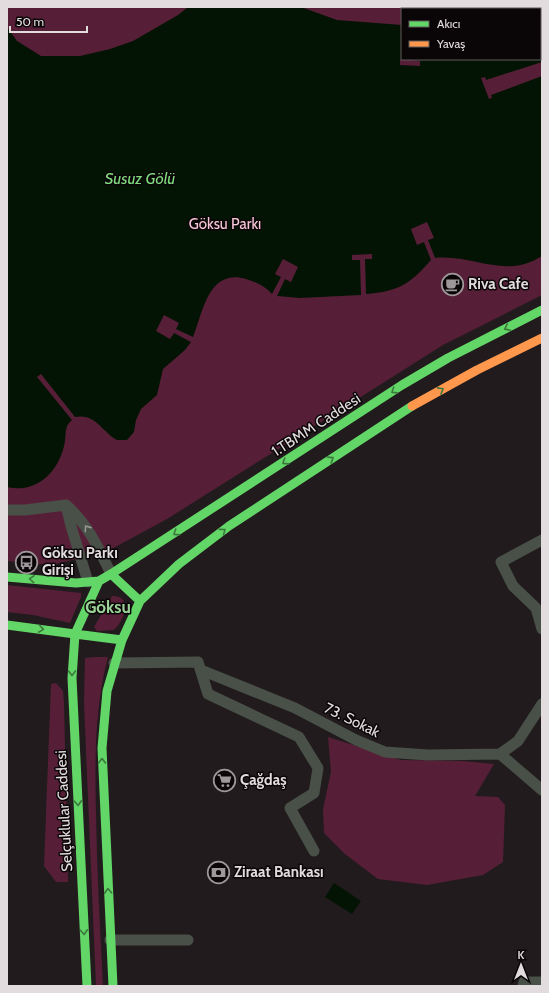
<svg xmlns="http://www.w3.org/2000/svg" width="549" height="993" font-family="Cabin,sans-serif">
  <rect width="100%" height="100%" fill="#211b1d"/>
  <path fill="#571f37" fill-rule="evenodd" d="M7,7H542V295L443,345L167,519L106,552L51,565L7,561ZM402,9H540V59H402Z
    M7,585L81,593V597L70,623L33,615L7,612Z
    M112,596C134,596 124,621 114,630L97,631L94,627Z
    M96,657H108C94,710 95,762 96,815C97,872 100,929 103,986H96L84,703L85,658Z
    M56,683L63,691L64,703L68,882H56L44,866L51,684Z
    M328,737L401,760L463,761L494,764L475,796L498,797L505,805L503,862L483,875L427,885L378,879L345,854L324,833L323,809L331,772Z"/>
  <path fill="#041404" d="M188,7H301L337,20L402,25V59L407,60H400V65L420,66V61L412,60V59H540V20H542V62L486,80L485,77L481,78L489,99L492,98L491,95L542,76V256C505,280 473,254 435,258L428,240L434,238L427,222L411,229L417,245L424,242L431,260C409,285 399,291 366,294L365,259H372V254L352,255V260H360L361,295L300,298L277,296L285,279L291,282L298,267L283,259L275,274L281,277L272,294C265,286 256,282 246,279C208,268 203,313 193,337L176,329L179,323L164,315L156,331L170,339L174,333L191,342L185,350L163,369L157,395L141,409L136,420L134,432L127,440H117C102,432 96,413 75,417L41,374L37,377L72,420C63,427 67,436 64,446C58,473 35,494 7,487V27L17,41L41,56H80L110,49L133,41L178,15Z
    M334,883L361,901L352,914L325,897Z"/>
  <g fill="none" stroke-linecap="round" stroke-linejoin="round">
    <path stroke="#485048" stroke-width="11" d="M66,505C88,524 99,549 111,574
      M66,505L71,526L88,582
      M7,510H25L66,505
      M542,540L501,562L513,586L536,608L542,629
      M114,663L198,662L208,694L299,737L318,768L314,793L290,808L314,851
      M201,670L295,708L356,740L385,752L428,755L500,754
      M500,754L518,741L542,704
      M500,754L542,790
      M110,940H188
      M523,986L524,982H542"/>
    <path stroke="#63d668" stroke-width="9" d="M111,574L402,385L448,358L542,310
      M111,574L140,601L122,640L75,634L99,581Z
      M7,577L76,583L99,581
      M140,601L179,564L229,526L412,406
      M7,625L75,634
      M75,634L72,678L87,986
      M113,986L102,748L107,691L122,640"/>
    <path stroke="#ff974d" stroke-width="9" d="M412,406L477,370L542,338"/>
  </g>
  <defs><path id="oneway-chevron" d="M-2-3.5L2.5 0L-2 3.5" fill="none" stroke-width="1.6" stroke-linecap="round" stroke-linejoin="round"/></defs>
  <g stroke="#3b783c">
    <use href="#oneway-chevron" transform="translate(507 328) rotate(153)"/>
    <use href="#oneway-chevron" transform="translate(441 390) rotate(-29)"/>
    <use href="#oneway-chevron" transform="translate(394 391) rotate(147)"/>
    <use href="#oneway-chevron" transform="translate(331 459) rotate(-33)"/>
    <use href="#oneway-chevron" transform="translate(285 462) rotate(147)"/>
    <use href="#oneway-chevron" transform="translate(223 531) rotate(-37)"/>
    <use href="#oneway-chevron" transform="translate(176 533) rotate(147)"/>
    <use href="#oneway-chevron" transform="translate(32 579) rotate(-175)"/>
    <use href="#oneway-chevron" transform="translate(41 629) rotate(8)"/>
    <use href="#oneway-chevron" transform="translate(72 673) rotate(90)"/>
    <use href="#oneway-chevron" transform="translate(102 761) rotate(-90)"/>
    <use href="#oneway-chevron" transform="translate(78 803) rotate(87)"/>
    <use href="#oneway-chevron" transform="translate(108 891) rotate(-93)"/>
    <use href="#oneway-chevron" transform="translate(84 932) rotate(87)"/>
  </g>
  <use stroke="#969693" href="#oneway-chevron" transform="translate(87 528) rotate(-125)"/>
  <defs>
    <symbol id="cafe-ring" viewBox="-11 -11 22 22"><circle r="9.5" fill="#0a0607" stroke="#9f989a" stroke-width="1.5"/><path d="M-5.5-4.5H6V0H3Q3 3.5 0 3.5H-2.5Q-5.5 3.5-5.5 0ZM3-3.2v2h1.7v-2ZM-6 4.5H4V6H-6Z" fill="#9f989a"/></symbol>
    <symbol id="bus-ring" viewBox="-11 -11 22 22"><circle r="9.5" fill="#0a0607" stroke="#9f989a" stroke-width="1.5"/><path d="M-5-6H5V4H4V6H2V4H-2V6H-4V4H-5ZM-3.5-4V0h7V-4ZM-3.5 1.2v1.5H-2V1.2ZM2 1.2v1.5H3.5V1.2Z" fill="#9f989a"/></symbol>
    <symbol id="supermarket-ring" viewBox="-11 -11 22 22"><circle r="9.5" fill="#0a0607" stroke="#9f989a" stroke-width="1.5"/><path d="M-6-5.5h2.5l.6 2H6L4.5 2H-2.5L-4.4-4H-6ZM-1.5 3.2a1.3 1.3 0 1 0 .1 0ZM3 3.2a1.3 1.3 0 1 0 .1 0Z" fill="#9f989a"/></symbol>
    <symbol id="bank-ring" viewBox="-11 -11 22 22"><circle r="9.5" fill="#0a0607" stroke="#9f989a" stroke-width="1.5"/><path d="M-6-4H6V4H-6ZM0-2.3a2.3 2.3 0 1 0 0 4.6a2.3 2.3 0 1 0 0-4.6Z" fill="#9f989a"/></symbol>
  </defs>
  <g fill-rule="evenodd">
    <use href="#cafe-ring" x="440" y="272" width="25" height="25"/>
    <use href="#bus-ring" x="14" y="550" width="25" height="25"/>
    <use href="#supermarket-ring" x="212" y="768" width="25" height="25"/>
    <use href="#bank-ring" x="206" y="860" width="25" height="25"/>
  </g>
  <g text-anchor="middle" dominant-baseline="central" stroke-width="3" stroke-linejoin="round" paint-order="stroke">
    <g font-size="15" fill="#fac7d8" stroke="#0a0607">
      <text x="225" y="224">Göksu Parkı</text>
    </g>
    <g font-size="15" font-weight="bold" fill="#e3dcde" stroke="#0a0607" text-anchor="start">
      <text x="468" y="284">Riva Cafe</text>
      <text x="42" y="553">Göksu Parkı<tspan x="42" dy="17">Girişi</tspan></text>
      <text x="240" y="780">Çağdaş</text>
      <text x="234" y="872">Ziraat Bankası</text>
    </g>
    <g font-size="15" fill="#e3dcde" stroke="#0a0607">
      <text transform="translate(316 425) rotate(-33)">1.TBMM Caddesi</text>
      <text transform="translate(352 720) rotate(26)">73. Sokak</text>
      <text transform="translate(64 811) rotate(-93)">Selçuklular Caddesi</text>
    </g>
    <g font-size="16" font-style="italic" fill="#81db7f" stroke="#0a0607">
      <text x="140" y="178">Susuz Gölü</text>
    </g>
    <g font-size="17" font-weight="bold" fill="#9ad297" stroke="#0a0607">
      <text x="108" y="607">Göksu</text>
    </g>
  </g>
  <rect width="549" height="993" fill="none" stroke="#e3dcde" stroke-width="16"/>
  <rect x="401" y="8" width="140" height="52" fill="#0a0607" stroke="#615c5d"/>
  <rect x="409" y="21" width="20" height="6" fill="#63d668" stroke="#615c5d"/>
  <text x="437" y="28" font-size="12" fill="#e3dcde">Akıcı</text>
  <rect x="409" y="41" width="20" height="6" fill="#ff974d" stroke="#615c5d"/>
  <text x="437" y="48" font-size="12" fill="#e3dcde">Yavaş</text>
  <g transform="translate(521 965)" stroke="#0a0607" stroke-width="3" paint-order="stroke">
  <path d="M0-3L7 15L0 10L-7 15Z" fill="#e3dcde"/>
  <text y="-6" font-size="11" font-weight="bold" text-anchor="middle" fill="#e3dcde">K</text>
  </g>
  <path d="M10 26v6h77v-6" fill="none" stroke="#e3dcde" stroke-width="2"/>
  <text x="16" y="26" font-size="12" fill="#e3dcde" stroke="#0a0607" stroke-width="3" paint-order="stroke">50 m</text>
</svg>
